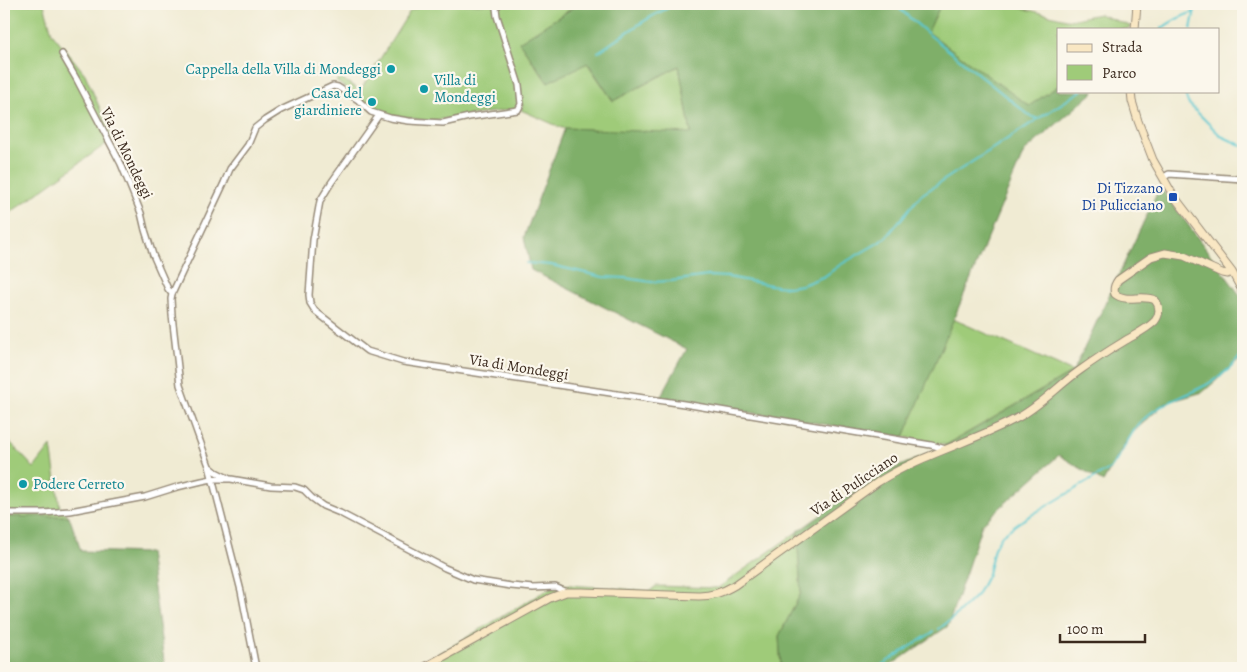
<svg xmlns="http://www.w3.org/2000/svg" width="1247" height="672" font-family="Alegreya,serif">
  <rect width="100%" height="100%" fill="#fbf7ec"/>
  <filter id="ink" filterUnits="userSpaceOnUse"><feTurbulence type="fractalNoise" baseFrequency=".02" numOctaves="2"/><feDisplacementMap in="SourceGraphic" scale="10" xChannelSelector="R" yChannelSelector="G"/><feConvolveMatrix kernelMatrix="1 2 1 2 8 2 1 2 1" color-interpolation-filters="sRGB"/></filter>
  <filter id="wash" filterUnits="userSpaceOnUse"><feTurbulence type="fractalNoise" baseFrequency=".0096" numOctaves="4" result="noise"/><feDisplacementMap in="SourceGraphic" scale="20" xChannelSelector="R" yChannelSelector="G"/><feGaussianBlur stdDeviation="1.12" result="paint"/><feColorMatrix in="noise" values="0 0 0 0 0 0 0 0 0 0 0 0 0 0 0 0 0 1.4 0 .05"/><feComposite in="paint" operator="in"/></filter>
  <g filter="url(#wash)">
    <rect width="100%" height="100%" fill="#f0ebd3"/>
    <path fill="#9fcb79" stroke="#6d7a4c" d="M4,4H44L52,33L85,74L113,139L4,217Z
      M426,4H579L519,42L547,82L587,63L613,101L679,66L691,134L562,128L521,110L523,104L515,109L429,121L378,113L336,81L341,78L360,91L410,11Z
      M941,4H1005L1070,20L1099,14L1130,26V29H1058V86L1029,106L927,32Z
      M953,319L1073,372L946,445L904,437Z
      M8,440L34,468L51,446L60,508L69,516L4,517Z
      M797,532L801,593L779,636L781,668H415L557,584L650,591L656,586L718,588Z"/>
    <path fill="#7faf69" stroke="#5d6c44" d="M579,4H941L928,32L1029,106L1058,86V91H1095L1024,152L904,437L660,398L687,349L531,270L524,237L565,128L691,133L679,66L613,101L588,63L548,82L519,42Z
      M1160,187L1243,299V357L1203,392L1165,403L1130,435L1103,482L1059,455L982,524L948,626L887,668H781L779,636L801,593L797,532L874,478L947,445L1073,372Z
      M69,516L81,551L149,553L165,668H4V517Z"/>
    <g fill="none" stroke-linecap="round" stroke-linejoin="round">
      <path stroke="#5cc9d2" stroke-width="2" d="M894,4L926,32L1029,115L1037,119
        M1161,29C1171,21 1181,16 1194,12
        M1191,29L1196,4
        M598,52C623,36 649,15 677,4
        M1184,91L1188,103L1221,136L1243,146
        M526,263L551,265L603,277L625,278L652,282L671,281L708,276L728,277L776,286L788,287L802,285L825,276L840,265L878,243L886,237L921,195L1081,91
        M939,629L954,617L977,595L988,574L994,548L1002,535L1018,523L1111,468C1124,452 1129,432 1145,418C1161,403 1179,399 1198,389C1209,384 1221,376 1230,368C1235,364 1238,358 1243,354
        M877,668L933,632"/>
    </g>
  </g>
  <g filter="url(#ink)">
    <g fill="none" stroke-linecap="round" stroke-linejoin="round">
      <defs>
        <path id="street" d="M62,54L77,80L121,164L141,213L145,230L153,255L168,289L172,294
          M379,115L331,183L320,201L313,240L309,295L310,303L315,311L367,351L403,362L684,404L931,445L946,449
          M1164,177L1169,174L1243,179
          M210,467L216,472L228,478
          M4,513H43L70,511L145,497L177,487L202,481L212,479H231L271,486L295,487L304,490L312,498L323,506L340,513L445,568L473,580L511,586L533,588L555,587L566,592
          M256,668L241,591L209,466L180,385L172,315L171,299L172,294L224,183L230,169L248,145L255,128L265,120L281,110L333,86L338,87L358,100L371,112L390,118L409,121L443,123L469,117L518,110L521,104L519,85L497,16L496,8L499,4"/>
        <path id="secondary" d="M1135,29L1137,4
          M1131,91L1132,101L1138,121L1153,160L1173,195L1232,272L1243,292
          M423,668L550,598L566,592H582L699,596C713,596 723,592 735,585L878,482C922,454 973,442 1019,417C1041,405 1058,386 1079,371C1093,361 1108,351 1123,342C1134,335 1146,330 1155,321C1160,314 1160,306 1155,300C1143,294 1126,303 1115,294C1113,289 1115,284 1118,280L1151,257L1165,253L1184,256L1222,273L1227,274L1232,272"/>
      </defs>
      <use href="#street" stroke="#968a78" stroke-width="8"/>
      <use href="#secondary" stroke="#968a78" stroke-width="9"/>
      <use href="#street" stroke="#fff" stroke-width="5"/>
      <use href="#secondary" stroke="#f9e7c3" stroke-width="7"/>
    </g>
  </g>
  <g fill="#0f9aa8" stroke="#fbf7ec" stroke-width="2">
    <circle cx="391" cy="69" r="5"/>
    <circle cx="424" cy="89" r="5"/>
    <circle cx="372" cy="102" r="5"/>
    <circle cx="23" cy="484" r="5"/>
  </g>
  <rect fill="#1a4fb4" stroke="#fbf7ec" stroke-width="2" x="1168" y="192" width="10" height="10" rx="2.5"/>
  <g text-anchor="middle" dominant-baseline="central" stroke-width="4.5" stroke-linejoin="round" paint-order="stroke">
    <g font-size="15" fill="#0d838f" stroke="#fbf7ec" text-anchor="end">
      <text x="381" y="69">Cappella della Villa di Mondeggi</text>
      <text x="434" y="80" text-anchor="start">Villa di<tspan x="434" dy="17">Mondeggi</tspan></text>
      <text x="362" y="93">Casa del<tspan x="362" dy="17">giardiniere</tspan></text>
      <text x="33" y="484" text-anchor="start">Podere Cerreto</text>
    </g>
    <g font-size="15" fill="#3b2a1e" stroke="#fbf7ec">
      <text transform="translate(127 153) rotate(64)">Via di Mondeggi</text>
      <text transform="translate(519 367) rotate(9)">Via di Mondeggi</text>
      <text transform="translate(854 484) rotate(-34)">Via di Pulicciano</text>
    </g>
    <g font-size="15" fill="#164399" stroke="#fbf7ec" text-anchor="end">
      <text x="1163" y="188">Di Tizzano<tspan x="1163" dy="17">Di Pulicciano</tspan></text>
    </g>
  </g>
  <rect width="1247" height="672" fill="none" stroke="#fbf7ec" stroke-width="20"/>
  <rect x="1057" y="28" width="162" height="65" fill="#fbf7ec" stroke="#aea59a"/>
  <rect x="1067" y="44" width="25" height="8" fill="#f9e7c3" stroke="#aea59a"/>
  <text x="1102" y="52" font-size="15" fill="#3b2a1e">Strada</text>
  <rect x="1067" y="65" width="25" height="15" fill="#9fcb79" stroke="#aea59a"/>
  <text x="1102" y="78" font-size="15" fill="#3b2a1e">Parco</text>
  <path d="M1060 634v8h85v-8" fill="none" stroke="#3b2a1e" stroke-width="2.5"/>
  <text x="1067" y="634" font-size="15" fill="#3b2a1e" stroke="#fbf7ec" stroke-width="4" paint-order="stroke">100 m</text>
</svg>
